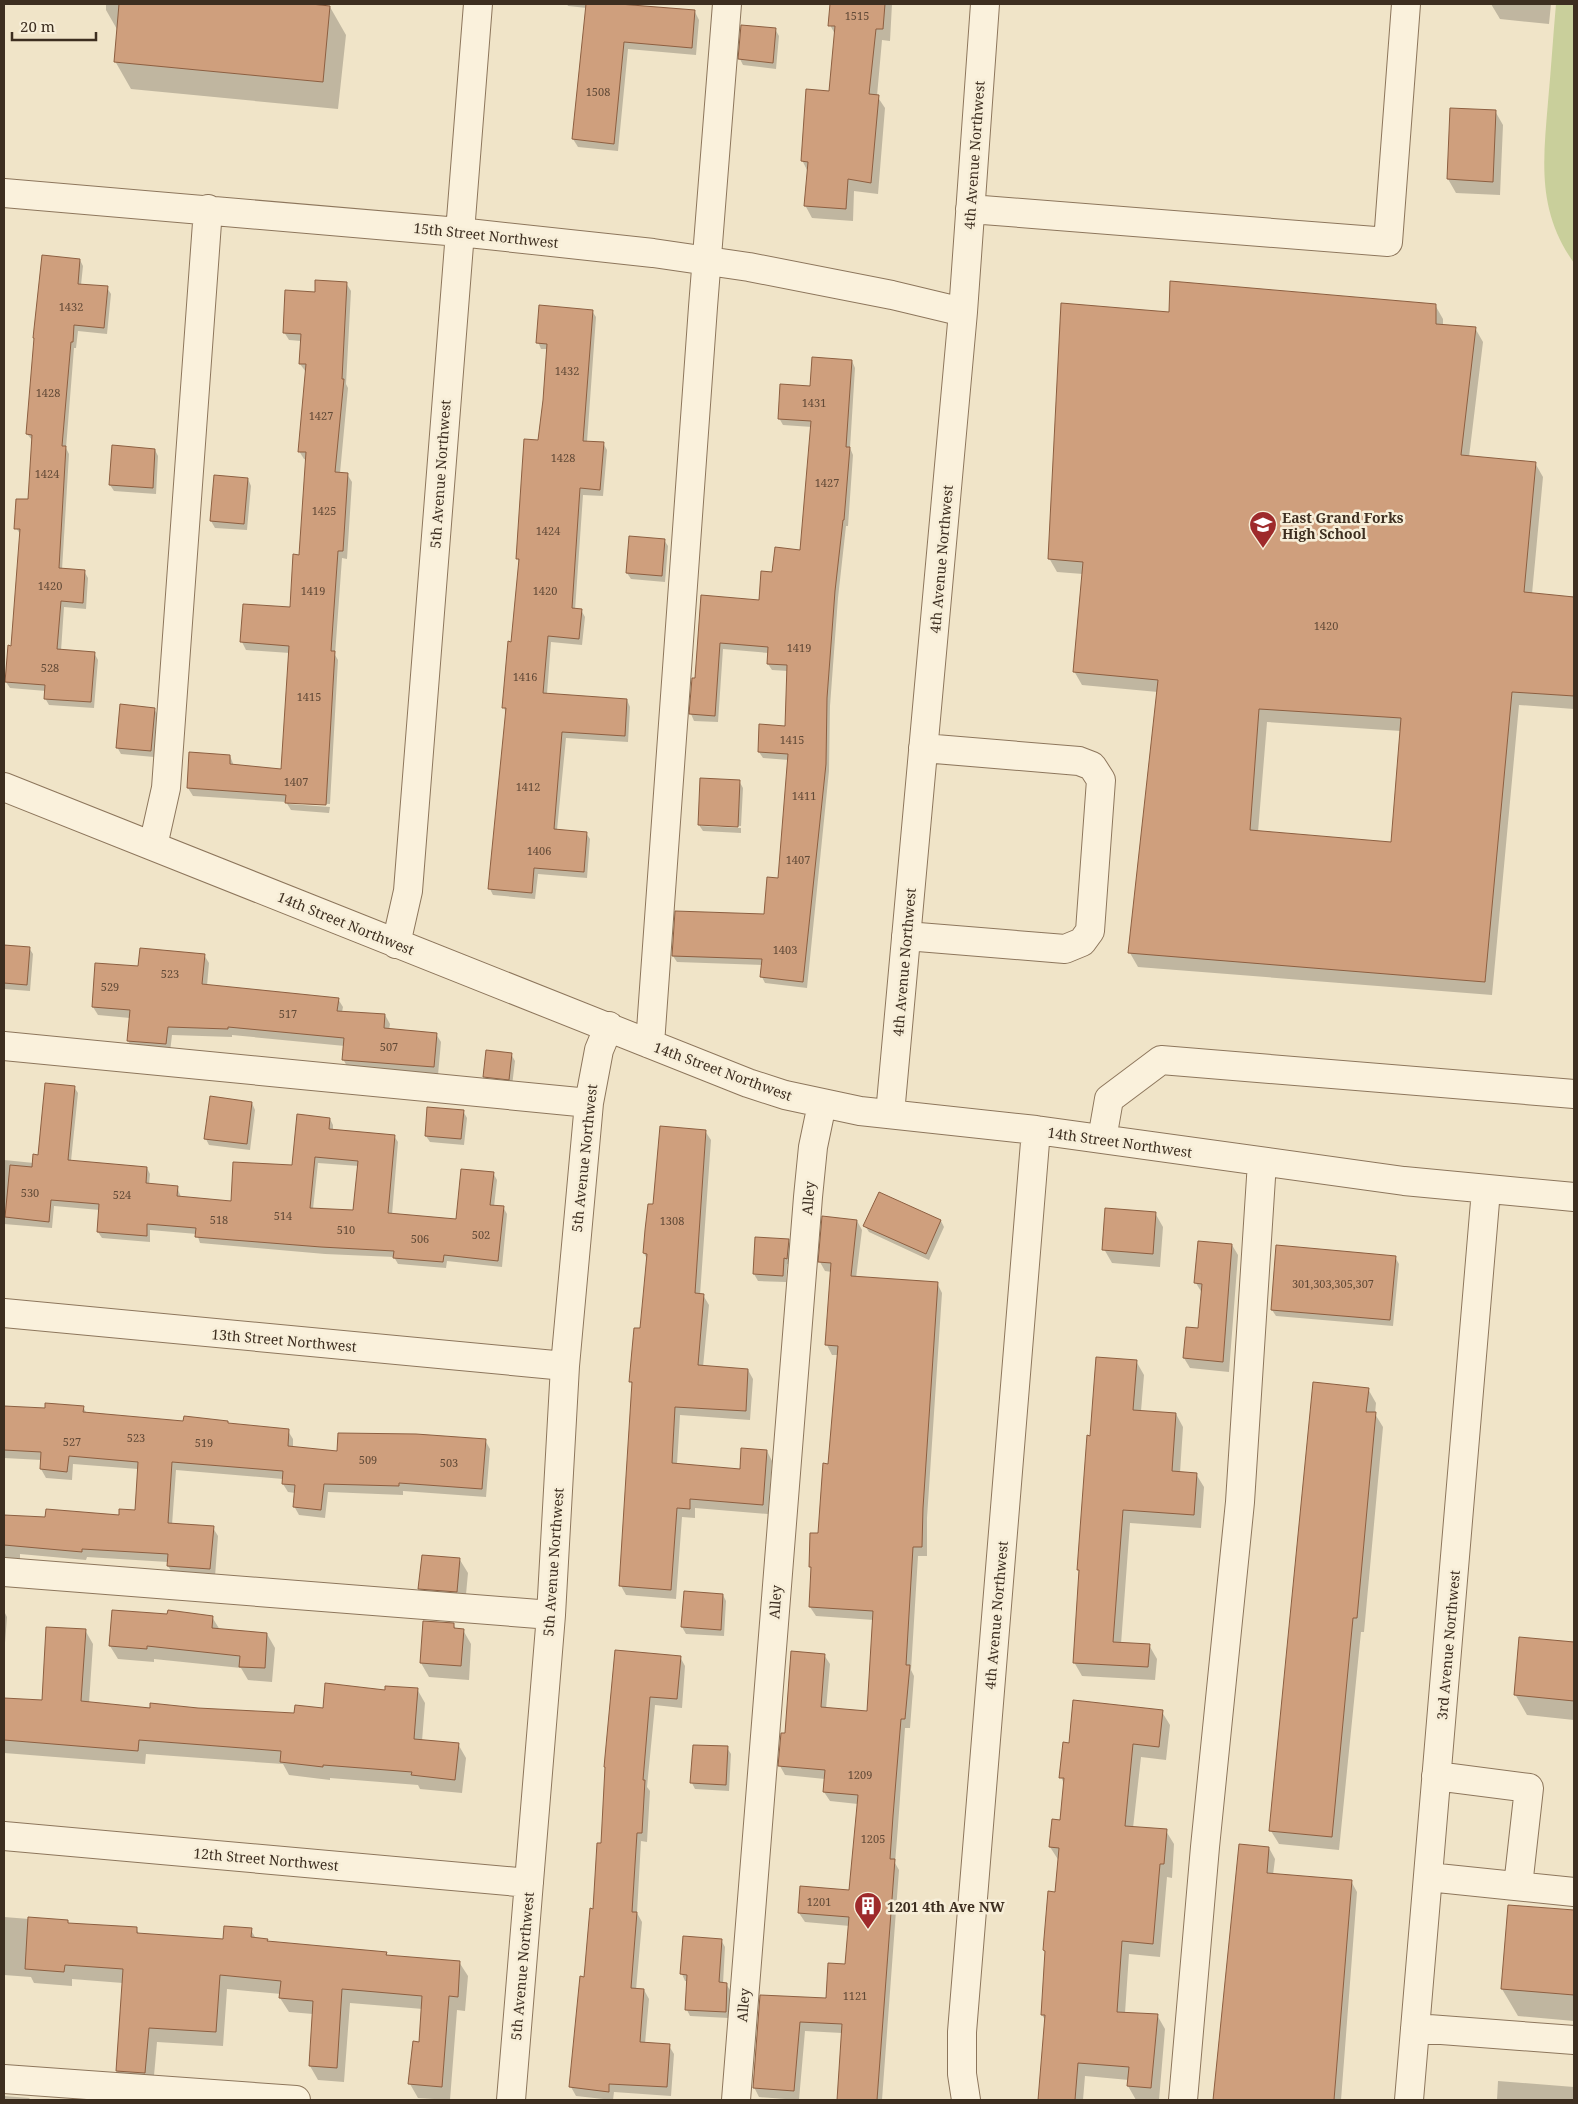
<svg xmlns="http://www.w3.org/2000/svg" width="1578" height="2104" font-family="'Noto Serif',serif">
  <rect width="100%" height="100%" fill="#f0e4c8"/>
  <path fill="#c9cf9b" d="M1556,4H1574V263C1537,211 1543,162 1548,102C1551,70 1553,37 1556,4Z"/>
  <path fill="#0003" fill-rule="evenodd" d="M106,4H298L330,7L346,35L338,109L131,89L115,61L118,31L106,10Z
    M567,4H635L634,6L695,12L699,20L696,55L628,49L618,151L578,147L573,139L587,8L568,6Z
    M831,4H892L890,41L882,40L877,96L885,108L878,194L854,191L853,221L812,218L805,205L808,172L802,160L830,92L836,36L830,25Z
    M1491,4H1551L1549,24L1500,19Z
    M775,29L779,36L776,69L743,65L740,59Z
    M1495,111L1503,125L1500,195L1456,193L1448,179Z
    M80,260L83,266L81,285L107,288L111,294L107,334L78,331L76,348H74L66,448L69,454L62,570L84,571L88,578L86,609L64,607L61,651L94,653L98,660L94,708L49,705L45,698L46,691L10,688L6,682L12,647L21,535L16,528L29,501L33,441L27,434Z
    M346,283L351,291L346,384L348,388L340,473L347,474L352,482L347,559L342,558L335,655L338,660L330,804L289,802V804L330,807L329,813L291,810L286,802L193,796L188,788L230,756L234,766L282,770L290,653L246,650L242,642L291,608L300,556L307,460L304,459L299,451L306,372L300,364L301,341L289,340L284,332L316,293Z
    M1435,305L1443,319V326L1475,328L1483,342L1469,457L1535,463L1543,477L1532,594L1574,598V709L1519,705L1492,995L1138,967L1130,953L1158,692L1082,685L1074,671L1083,574L1057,572L1049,558L1170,313ZM1267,722L1401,731L1392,843L1258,832Z
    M592,311L596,317L587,442L603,443L607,450L603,496L583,495L575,610H581L585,617L582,645L551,642L547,694L627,700L630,707L628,742L566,738L557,830L586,833L590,839L587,878L538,874L535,899L493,895L490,889L506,713L504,708L520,563L517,558L540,442L548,349H541L538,342Z
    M852,361L855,368L850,448L853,455L848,526H846L838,598L830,706L829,771L807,988L765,983L762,977L763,965L677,962L673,956L765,916L779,880L789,760L763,758L759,752L786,727L788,671L772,670L768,664L769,653L723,649L718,722L694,721L691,714L696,679L702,597L760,601L774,574L802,551L812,427L783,425L779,418L811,387Z
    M155,450L158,456L156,494L114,491L110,485Z
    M215,476L248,479L251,486L247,530L215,528L211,521Z
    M664,540L668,546L665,582L631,579L627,573Z
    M154,709L158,715L154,757L121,754L117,747Z
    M739,781L743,788L741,826L701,824V826L741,828V833L703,831L699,825Z
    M4,946L29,948L33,954L30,991L4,989Z
    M204,955L209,963L207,986L338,999L343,1007L342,1012L385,1015L390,1024L389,1030L436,1034L441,1042L438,1075L348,1068L343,1059L345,1046L232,1035V1037L172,1035L170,1052L133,1049L128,1041L130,1018L98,1015L93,1007L139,968Z
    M511,1054L515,1061L512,1086L488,1083L485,1077Z
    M74,1087L78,1093L71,1161L147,1168L150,1174L149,1185L177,1187L181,1197L232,1202L293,1167L330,1119L333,1125V1131L394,1136L398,1142L392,1215L457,1220L493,1173L497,1180L494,1207H503L507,1214L502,1267L447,1261L446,1268L398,1264L394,1257L325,1254L200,1243L197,1234L150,1230V1242L102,1238L98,1232L100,1210L54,1206L52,1228L4,1224V1160L34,1163L40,1156ZM318,1163L359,1166L355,1212L313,1209Z
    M252,1103L255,1110L250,1150L209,1145L206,1139Z
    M463,1111L467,1118L464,1145L430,1142L426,1136Z
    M705,1131L711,1140L700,1295H703L709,1305L703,1367L748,1370L753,1379L750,1420L680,1415L677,1464L741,1471L767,1451L772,1461L768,1514L695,1508V1518L682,1517L676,1599L626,1595L621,1586L633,1386L631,1382L641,1330L647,1259L644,1253L654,1206Z
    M1155,1213L1163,1227L1160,1267L1112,1263L1104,1249Z
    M857,1221L862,1230L856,1278L937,1283L942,1293L927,1518V1556H918L911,1670L914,1676L910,1728H905L898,1826L895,1863L899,1870L882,2100H838L842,2033L805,2031L799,2100L759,2097L754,2087L761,1996L828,2000L846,1966L850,1926L805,1922L799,1913L851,1891L858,1804L830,1801L824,1792L825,1779L785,1775L780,1766L786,1734L824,1655L830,1664L826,1709L868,1713L874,1620L816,1616L810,1607L812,1571L810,1566L819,1534L829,1465L838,1355H832L827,1345L832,1272L825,1271L820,1262Z
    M941,1221L944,1227L929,1260L869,1232L865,1226Z
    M788,1240L792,1247L791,1265L787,1264L786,1282L758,1281L754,1274Z
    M1232,1245L1238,1255L1229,1372L1190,1368L1184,1358L1199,1329L1202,1293L1196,1283Z
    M1395,1257L1399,1264L1393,1326L1276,1316L1272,1310Z
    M1136,1361L1144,1375L1141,1411L1176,1414L1183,1427L1180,1473L1196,1474L1204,1487L1201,1528L1130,1523L1121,1644L1149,1645L1157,1659L1155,1680L1082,1676L1074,1662L1080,1572L1078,1569L1091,1437Z
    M1368,1389L1376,1403L1375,1414L1383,1427L1364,1632H1361L1339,1850L1279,1844L1271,1831Z
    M4,1407L46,1409L83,1407L87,1414L288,1431L293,1439V1447L339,1452L485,1440L490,1449L486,1497L403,1491V1495L328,1492L325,1518L299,1515L294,1506L295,1493L288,1492L283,1484V1479L176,1470L172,1525L213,1528L218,1536L215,1577L173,1574L168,1566V1562L87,1557L86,1560L20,1554V1561L4,1560V1516L46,1518L120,1517L136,1512L138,1469L73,1464L72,1480L46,1478L41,1469L42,1460L4,1458Z
    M460,1560L468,1573L465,1605L428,1602L420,1589Z
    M723,1595L726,1601L724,1636L686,1634L682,1627Z
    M4,1611L7,1617L4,1656Z
    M169,1615L212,1617L220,1630L267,1634L275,1648L272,1682L248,1680L241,1668L154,1659V1662L118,1659L110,1646Z
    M453,1624L456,1629L463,1630L471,1644L469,1680L429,1677L421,1663Z
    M85,1630L93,1644L89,1703L151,1709H198L295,1715L324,1710L386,1691L417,1689L425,1703L422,1741L458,1744L466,1758L462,1793L420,1789L418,1785L330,1778V1780L289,1775L283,1764L146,1754L145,1764L4,1753V1699L43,1702Z
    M1520,1638L1574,1644V1720L1527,1715L1515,1694Z
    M617,1651L680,1657L685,1666L682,1708L655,1705L647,1787L650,1791L647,1842L641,1841L637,1913L642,1922L636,1990H644L649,1999L645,2044L669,2046L674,2054L671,2096L614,2092L613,2100L576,2096L571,2087L602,1844Z
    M1162,1712L1170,1725L1166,1760L1141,1757L1133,1828L1166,1831L1174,1844L1172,1878L1167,1877L1160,1957L1129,1954L1125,2013L1157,2015L1165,2029L1159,2100H1136L1128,2086L1129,2080L1085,2076L1083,2100H1040L1046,2021L1042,2015L1046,1954L1044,1950L1056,1893L1059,1861L1050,1847L1061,1821L1064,1784L1061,1777L1070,1744Z
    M727,1748L731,1754L729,1791L695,1789L692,1783Z
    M1240,1845L1269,1848L1275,1859L1273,1875L1351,1881L1357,1892L1341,2100H1214Z
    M1509,1906L1574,1911V2021L1518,2016L1502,1989Z
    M4,1917L67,1922L69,1924L136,1929L140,1935L224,1940L251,1930L256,1939L267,1940L268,1943L386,1953L388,1957L459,1962L468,1976L465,2011L457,2010L450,2100L418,2098L410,2084L420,2043L423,2009L350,2003L344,2082L318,2080L310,2066L313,2014L289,2012L280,1998L281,1994L227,1989L223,2046L157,2042L153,2087L125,2085L117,2071L123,1983L72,1979V1986L34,1983L31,1977L4,1975Z
    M721,1940L725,1947L723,1984H726L730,1990L729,2018L690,2016L687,2010L688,1981H685L682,1974Z
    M1498,2081L1574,2087V2100H1497Z
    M4,2096L29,2098L31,2100H4Z"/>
  <path fill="#cf9f7d" stroke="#8d5f41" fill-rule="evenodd" d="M119,4H311L330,6L323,82L114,62Z
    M586,4H619L695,10L692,48L624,42L614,144L572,139Z
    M830,4H885L883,29H876L869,94L879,95L871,183L848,179L846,209L804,206L808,162L801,161L806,89L829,91L835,26H828Z
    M741,25L776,28L773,63L738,59Z
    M1450,108L1496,110L1493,182L1447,179Z
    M42,255L80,259L78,284L108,286L104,328L74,325L73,342H71L62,446H66L59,568L85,570L83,603L61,601L57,649L95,652L91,702L44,699L45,685L5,682L8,645L11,646L20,529H14L16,499H28L32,435L26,434L34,338H33Z
    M315,280L347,282L342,379H344L335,472L348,473L343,551H338L331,651H335L326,805L285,803L286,795L187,788L189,752L230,755V764L281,769L289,646L240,642L243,604L290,607L293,554L299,555L306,452H298L306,364H299L301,334L283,333L285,290L315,292Z
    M1170,281L1436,304V324L1476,327L1461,455L1536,462L1524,592L1574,597V696L1512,692L1485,982L1128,953L1158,680L1073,672L1083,562L1048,559L1061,303L1169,312ZM1259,709L1401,718L1391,842L1250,830Z
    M539,305L593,310L583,441L604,442L600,490L580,488L572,608L582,609L579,639L548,636L543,693L627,699L625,736L562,732L554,829L587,832L584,872L534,868L532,893L488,889L506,708H502L508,641L511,642L519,559H516L524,439L538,440L543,400L547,344L536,343Z
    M812,357L852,360L846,447H850L844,520H843L835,591L827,698L826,764L803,982L760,977L762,959L672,956L675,911L764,914L767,877L778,878L788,754L758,752L759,724L785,726L787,665L767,664L768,647L720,643L715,716L689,714L692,678H695L701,595L759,600L761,571L772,572L775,547L800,550L811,421L778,419L780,384L810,386Z
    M112,445L155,449L153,488L109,485Z
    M214,475L248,478L244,524L210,521Z
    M629,536L665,539L662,576L626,573Z
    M120,704L155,708L151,751L116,748Z
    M700,778L740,780L738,827L698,825Z
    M4,945L30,947L27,985L4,983Z
    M140,948L205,954L202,984L339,998L337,1011L385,1014L384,1028L437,1033L434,1067L342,1060L344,1038L228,1027V1029L168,1027L166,1044L127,1041L130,1010L92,1007L95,963L138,966Z
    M486,1050L512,1053L509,1080L483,1077Z
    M45,1083L75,1086L68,1160L147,1167L146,1183L178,1186L177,1196L231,1201L233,1162L292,1165L297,1114L330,1118L329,1129L395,1135L388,1213L456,1219L461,1169L494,1172L490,1205L504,1206L498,1261L444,1255L443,1262L393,1258L394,1251L321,1247L195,1237L196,1228L147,1224V1236L97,1232L99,1204L51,1200L49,1222L5,1217L10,1165L32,1167L33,1154L38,1155ZM315,1157L358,1161L353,1210L310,1208Z
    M210,1096L252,1102L247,1144L204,1139Z
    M427,1107L464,1110L461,1139L425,1136Z
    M660,1126L706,1130L695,1293L704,1294L698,1365L748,1369L746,1411L675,1407L672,1463L740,1469L741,1448L767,1450L763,1505L690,1499V1509L677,1508L671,1590L619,1586L632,1382H629L634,1328H640L647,1254L643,1253L645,1230L648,1204H653Z
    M879,1192L941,1220L926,1254L863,1226Z
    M1105,1208L1156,1212L1153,1254L1102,1250Z
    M822,1216L857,1220L851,1276L938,1282L923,1508L922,1547H913L906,1665H910L905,1719H901L893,1816L890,1859H895L877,2100H837L842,2024L800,2022L794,2091L753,2088L760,1995L826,1998L828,1963L845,1964L849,1917L798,1913L800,1886L849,1890L858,1795L823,1792L825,1770L778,1766L781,1733H785L791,1651L825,1654L821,1707L867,1711L873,1611L809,1607L811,1567H809L810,1533H818L823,1463L828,1464L838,1346L825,1345L831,1263L818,1262Z
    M755,1237L789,1239L787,1259L784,1258L783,1276L753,1274Z
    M1198,1241L1232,1244L1223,1362L1183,1358L1186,1327L1198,1328L1202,1284L1194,1283Z
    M1276,1245L1396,1256L1390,1320L1271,1310Z
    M1096,1357L1137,1360L1133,1410L1176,1413L1172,1471L1197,1473L1194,1515L1123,1510L1113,1642L1150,1644L1148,1667L1073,1663L1079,1570H1077L1087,1435L1090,1436Z
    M1313,1382L1369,1388L1366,1412H1376L1357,1618H1353L1332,1837L1269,1831Z
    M45,1403L84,1406L83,1412L183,1421L184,1416L228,1421V1423L289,1429L288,1446L337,1451L338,1433L416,1434L486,1439L482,1489L399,1483V1486L324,1484L321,1510L293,1507L295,1485L282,1484L283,1471L172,1462L168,1523L214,1526L210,1569L167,1566L168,1554L82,1549V1552L4,1545V1515L45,1517L46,1509L119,1515V1509L135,1510L138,1462L69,1456L67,1472L40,1469L41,1452L4,1450V1406L45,1408Z
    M422,1555L460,1558L457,1592L418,1589Z
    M684,1591L723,1594L721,1630L681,1627Z
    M112,1610L167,1614L168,1610L213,1616L212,1628L267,1633L265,1668L239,1667L240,1656L147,1646V1649L109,1646Z
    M423,1621L454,1623V1628L464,1629L461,1666L420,1663Z
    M46,1627L86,1629L81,1701L150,1708V1703L198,1708L294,1713L295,1705L323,1708L325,1683L385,1690V1686L418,1688L414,1739L459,1743L455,1780L411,1775L412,1772L323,1765V1767L280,1762L281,1751L139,1740L138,1751L4,1740V1698L42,1700Z
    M1519,1637L1574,1642V1701L1514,1695Z
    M615,1650L681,1656L677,1699L650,1697L643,1780H645L642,1833H637L632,1912H637L631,1988L644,1989L640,2042L670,2044L667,2087L609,2084V2092L569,2087L580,1976L584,1977L590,1908L593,1909L597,1843H601L605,1767H604Z
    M1073,1700L1163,1710L1159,1747L1133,1744L1125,1826L1167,1829L1164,1864H1160L1153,1944L1122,1941L1117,2012L1158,2014L1151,2088L1127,2086L1129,2067L1078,2063L1075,2100H1038L1045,2015H1041L1045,1951L1043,1950L1048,1891L1055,1892L1059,1848L1049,1847L1052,1819L1060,1820L1064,1778H1059L1063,1742L1069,1743Z
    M693,1745L728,1746L726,1785L690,1783Z
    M1239,1844L1269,1847L1267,1873L1352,1880L1334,2100H1213Z
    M1508,1905L1574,1910V1995L1501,1989Z
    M28,1917L68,1920V1923L137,1927V1933L223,1939L224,1926L252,1928L251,1937L268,1939L267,1941L387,1952L386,1955L460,1961L458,1997L449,1996L442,2087L408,2084L413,2041L419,2042L422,1996L342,1989L337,2068L309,2066L313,2001L279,1998L281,1981L220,1975L216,2032L149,2028L145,2073L116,2071L123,1969L65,1965L64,1972L25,1969Z
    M683,1936L722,1939L719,1982L727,1983L726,2012L685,2010L687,1975L680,1974Z"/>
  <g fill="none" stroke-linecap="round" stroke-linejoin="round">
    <defs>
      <path id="minor" d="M4,193L459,232L653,253L749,267L892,295L963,312
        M970,209L1388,242L1406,4
        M4,787L748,1083L785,1095L860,1111L1036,1130L1404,1181L1574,1197
        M153,846L166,788L208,209
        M906,936L1065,949L1082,942L1090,931L1101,780L1092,766L1079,761L923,748
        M396,944L408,891L478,4
        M650,1044L703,307L727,4
        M4,1046L589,1103
        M890,1114L963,312L985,4
        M1102,1139L1109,1099L1161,1060L1574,1094
        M4,1313L565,1366
        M4,1572L551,1615
        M1436,1776L1529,1788L1518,1886
        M4,1836L529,1883
        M1428,1877L1574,1892
        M1415,2028L1574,2040
        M4,2079L296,2100
        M511,2100L551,1615L565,1366L589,1103L599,1050L609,1026
        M736,2100L808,1197L813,1147L822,1104
        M966,2100L962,2074V2032L1036,1130
        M1183,2100L1205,1847L1240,1502L1262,1162
        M1409,2100L1486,1190"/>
    </defs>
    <use href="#minor" stroke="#8d765c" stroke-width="30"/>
    <use href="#minor" stroke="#faf1dc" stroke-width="28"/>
  </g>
  <defs>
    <symbol id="school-pin" viewBox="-11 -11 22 30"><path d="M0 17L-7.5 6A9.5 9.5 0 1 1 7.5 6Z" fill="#9e2a2b" stroke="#f7eed8"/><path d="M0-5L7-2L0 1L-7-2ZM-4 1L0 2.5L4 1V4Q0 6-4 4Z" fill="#fff"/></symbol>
    <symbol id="building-pin" viewBox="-11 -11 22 30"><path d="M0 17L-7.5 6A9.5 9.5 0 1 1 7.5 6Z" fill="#9e2a2b" stroke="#f7eed8"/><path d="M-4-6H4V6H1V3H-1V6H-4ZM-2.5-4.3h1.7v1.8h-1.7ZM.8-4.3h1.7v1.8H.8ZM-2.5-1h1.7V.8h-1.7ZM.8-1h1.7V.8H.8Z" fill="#fff"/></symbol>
  </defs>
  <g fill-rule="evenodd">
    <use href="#school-pin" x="1247" y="509" width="32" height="43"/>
    <use href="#building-pin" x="852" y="1890" width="32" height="43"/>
  </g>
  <g text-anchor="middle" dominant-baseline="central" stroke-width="5" stroke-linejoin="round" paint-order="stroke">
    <g font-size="11" fill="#624a37">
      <text x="857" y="15">1515</text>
      <text x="598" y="91">1508</text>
      <text x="71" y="306">1432</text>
      <text x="567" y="370">1432</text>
      <text x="48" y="392">1428</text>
      <text x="814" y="402">1431</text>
      <text x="321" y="415">1427</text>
      <text x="563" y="457">1428</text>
      <text x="47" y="473">1424</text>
      <text x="827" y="482">1427</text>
      <text x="324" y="510">1425</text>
      <text x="548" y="530">1424</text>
      <text x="50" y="585">1420</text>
      <text x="313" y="590">1419</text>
      <text x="545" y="590">1420</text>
      <text x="1326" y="625">1420</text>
      <text x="799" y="647">1419</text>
      <text x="50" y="667">528</text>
      <text x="525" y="676">1416</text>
      <text x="309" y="696">1415</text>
      <text x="792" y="739">1415</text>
      <text x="296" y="781">1407</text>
      <text x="528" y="786">1412</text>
      <text x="804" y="795">1411</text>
      <text x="539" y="850">1406</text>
      <text x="798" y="859">1407</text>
      <text x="785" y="949">1403</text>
      <text x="170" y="973">523</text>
      <text x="110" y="986">529</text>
      <text x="288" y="1013">517</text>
      <text x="389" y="1046">507</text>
      <text x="30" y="1192">530</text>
      <text x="122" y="1194">524</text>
      <text x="283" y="1215">514</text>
      <text x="219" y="1219">518</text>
      <text x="672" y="1220">1308</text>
      <text x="346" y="1229">510</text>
      <text x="481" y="1234">502</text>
      <text x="420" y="1238">506</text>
      <text x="1333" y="1283">301,303,305,307</text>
      <text x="136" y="1437">523</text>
      <text x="72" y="1441">527</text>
      <text x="204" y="1442">519</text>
      <text x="368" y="1459">509</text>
      <text x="449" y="1462">503</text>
      <text x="860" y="1774">1209</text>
      <text x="873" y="1838">1205</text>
      <text x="819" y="1901">1201</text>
      <text x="855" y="1995">1121</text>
    </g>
    <g font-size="14" fill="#3d2e20" stroke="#f7eed8">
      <text transform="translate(974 155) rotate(-86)">4th Avenue Northwest</text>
      <text transform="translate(486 235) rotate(6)">15th Street Northwest</text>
      <text transform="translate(440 474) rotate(-86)">5th Avenue Northwest</text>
      <text transform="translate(941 559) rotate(-85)">4th Avenue Northwest</text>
      <text transform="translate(346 923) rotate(22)">14th Street Northwest</text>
      <text transform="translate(904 962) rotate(-85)">4th Avenue Northwest</text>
      <text transform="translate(723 1071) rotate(20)">14th Street Northwest</text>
      <text transform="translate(1120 1142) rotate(8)">14th Street Northwest</text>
      <text transform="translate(584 1158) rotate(-84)">5th Avenue Northwest</text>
      <text transform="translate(808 1198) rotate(-85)">Alley</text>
      <text transform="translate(284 1340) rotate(5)">13th Street Northwest</text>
      <text transform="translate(553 1562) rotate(-86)">5th Avenue Northwest</text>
      <text transform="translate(775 1602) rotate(-86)">Alley</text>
      <text transform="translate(996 1615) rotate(-85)">4th Avenue Northwest</text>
      <text transform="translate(1448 1645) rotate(-85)">3rd Avenue Northwest</text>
      <text transform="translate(266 1859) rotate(5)">12th Street Northwest</text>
      <text transform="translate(522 1966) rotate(-85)">5th Avenue Northwest</text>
      <text transform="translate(743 2005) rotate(-85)">Alley</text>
    </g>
    <g font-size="14" font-weight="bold" fill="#3d2e20" stroke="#f7eed8" text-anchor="start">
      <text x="1282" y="517">East Grand Forks<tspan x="1282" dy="16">High School</tspan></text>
      <text x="887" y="1906">1201 4th Ave NW</text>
    </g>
  </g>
  <rect width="1578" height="2104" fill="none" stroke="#3d2e20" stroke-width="10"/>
  <path d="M12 32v8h84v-8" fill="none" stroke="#3d2e20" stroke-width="2.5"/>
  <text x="20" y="32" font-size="15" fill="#3d2e20" stroke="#f7eed8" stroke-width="4" paint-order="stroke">20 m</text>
</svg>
